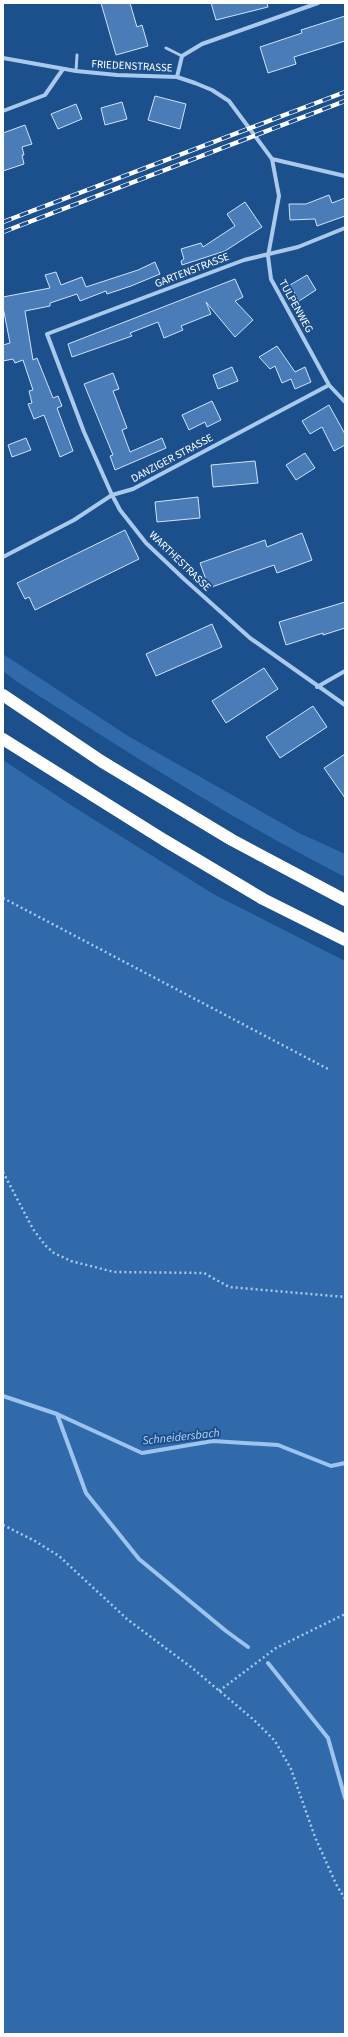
<svg xmlns="http://www.w3.org/2000/svg" width="348" height="2037" font-family="'Source Sans 3',sans-serif">
  <rect width="100%" height="100%" fill="#1c508d"/>
  <path fill="#306aab" d="M3,654L128,736L299,833L345,854V877C231,819 124,750 16,681L3,671Z
    M3,760L77,809L215,895L345,961V2034H3Z"/>
  <g fill="none" stroke-linecap="round" stroke-linejoin="round">
    <path stroke="#9dc4ef" stroke-width="4" d="M3,1396L57,1414L142,1453L213,1441L278,1445L331,1466L345,1463
      M57,1414L86,1493L139,1559L226,1631L248,1647
      M268,1663L328,1738L345,1798"/>
  </g>
  <path fill="#4a7cb7" stroke="#cfe3f9" d="M101,3H130L137,27L142,25L148,46L116,55Z
    M211,3H267L268,7L216,20Z
    M345,16V41L294,57L296,64L268,73L260,47L302,33L301,30Z
    M155,96L186,104L180,129L148,120Z
    M122,102L127,119L105,125L101,108Z
    M76,104L82,119L58,129L51,114Z
    M25,125L32,144L22,147L24,155H22L24,164L3,171V133Z
    M329,195L332,203L345,198V216L317,226L315,219L290,220L289,204H306Z
    M245,202L262,227L225,251L182,265L181,261L184,259L181,249L201,243L203,247L235,226L227,214Z
    M155,262L160,274L131,286L107,294L106,291L80,301L77,294L50,303V306L25,311L33,360L37,358L53,398L58,396L62,406L57,408L73,451L60,457L44,415L34,419L28,404L32,403L29,391L33,390L23,360L15,363L13,359L3,361V345L10,343L3,307V297L50,288L45,275L56,272L61,285L82,277L86,287L138,270Z
    M307,275L316,290L299,301L290,285Z
    M235,279L243,297L235,301L253,320L235,337L206,302L211,314L181,326L183,330L164,338L158,322L130,333L132,336L72,357L68,344Z
    M277,346L295,372L305,367L311,382L295,389L291,379L282,383L275,366L270,369L259,357Z
    M232,367L238,381L218,389L213,375Z
    M113,373L119,389L113,391L127,428L122,430L130,452L162,438L166,448L115,470L110,456L113,455L84,384Z
    M212,401L221,420L207,427L205,422L189,430L182,415Z
    M329,405L345,434V445L334,451L322,427L310,434L302,421Z
    M26,438L31,450L12,457L8,445Z
    M305,453L315,468L296,480L286,465Z
    M255,461L258,483L213,487L211,465Z
    M198,497L200,518L157,522L155,502Z
    M125,530L139,559L35,610L29,597L25,599L17,583Z
    M302,533L312,560L277,573L274,565L209,588L200,563L265,540L267,547Z
    M345,602V628L323,635V633L286,645L279,622Z
    M212,624L222,647L156,676L146,654Z
    M264,668L278,689L226,723L212,701Z
    M313,706L327,727L280,758L266,737Z
    M345,754V798L324,768Z"/>
  <g fill="none" stroke-linecap="round" stroke-linejoin="round">
    <path stroke="#a9c9ed" stroke-width="2.5" stroke-dasharray="2 3" stroke-linecap="butt" d="M3,898L328,1069
      M3,1172L33,1229L45,1245L54,1253L71,1261L114,1272L204,1273L229,1287L345,1297
      M3,1525L35,1541L59,1556L127,1619L191,1667L254,1720L275,1741L291,1769L315,1837L336,1884L345,1899
      M219,1691L276,1648L345,1614"/>
    <path stroke="#a9c9ed" stroke-width="3" d="M166,48L182,56
      M76,71L77,55"/>
    <path stroke="#a9c9ed" stroke-width="4" d="M3,58L76,71L117,75L177,77L195,83L212,90L229,101L272,159L345,176
      M177,77L182,56L202,44L318,3
      M3,111L45,95L63,69
      M272,159L279,196L268,256L271,279L329,385L345,402
      M345,228L298,247L244,260L47,334L84,432L112,495L120,510L146,543L184,579L250,638L345,705
      M3,557L74,520L112,495L133,489L329,385
      M317,687L345,671"/>
    <path stroke="#fff" stroke-width="12" d="M3,695L101,761L232,840L345,900
      M3,739L164,840L263,899L345,940"/>
    <defs>
      <path id="rail" d="M3,222L345,92
        M3,232L345,101"/>
    </defs>
    <use href="#rail" stroke="#fff" stroke-width="4.5"/>
    <use href="#rail" stroke="#1c508d" stroke-width="3" stroke-dasharray="9" stroke-linecap="butt"/>
  </g>
  <g text-anchor="middle" dominant-baseline="central" stroke-width="4" stroke-linejoin="round" paint-order="stroke">
    <g font-size="11" fill="#fff" stroke="#1c508d">
      <text transform="translate(132 66) rotate(3)">FRIEDENSTRASSE</text>
      <text transform="translate(192 270) rotate(-21)">GARTENSTRASSE</text>
      <text transform="translate(296 306) rotate(61)">TULPENWEG</text>
      <text transform="translate(172 458) rotate(-28)">DANZIGER STRASSE</text>
      <text transform="translate(180 561) rotate(44)">WARTHESTRASSE</text>
    </g>
    <g font-size="12" font-style="italic" fill="#b5d3f4" stroke="#1c508d">
      <text transform="translate(181 1437) rotate(-6)">Schneidersbach</text>
    </g>
  </g>
  <rect width="348" height="2037" fill="none" stroke="#ffffff" stroke-width="8"/>
</svg>
